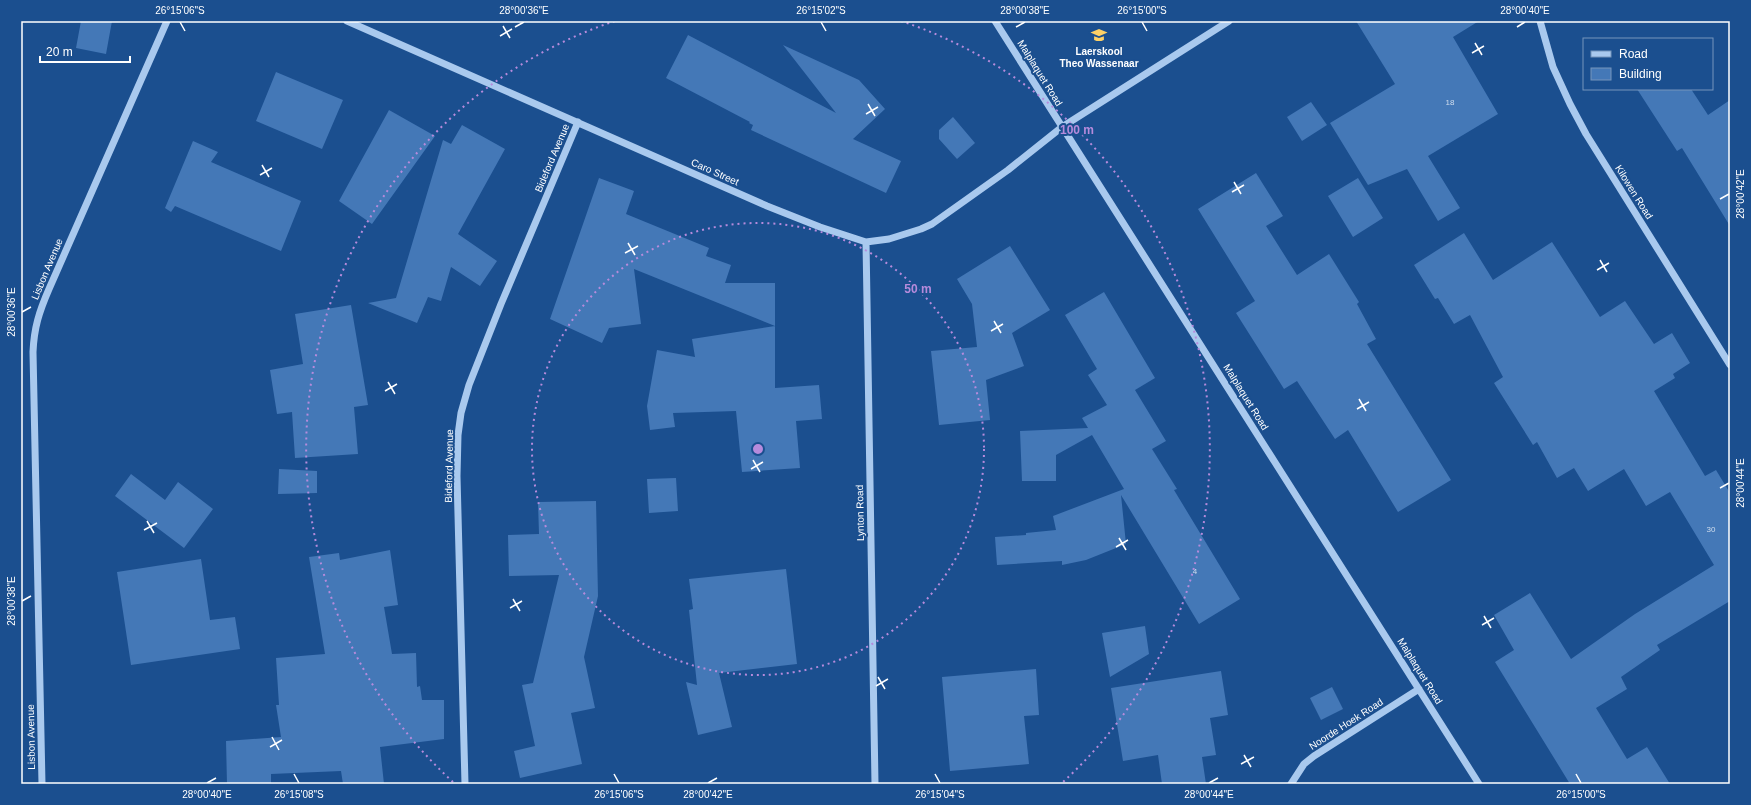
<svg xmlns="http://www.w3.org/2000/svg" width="1751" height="805" font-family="Helvetica,sans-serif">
  <rect width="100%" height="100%" fill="#1b4f8f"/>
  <path fill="#4478b7" d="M81,21H112L106,54L76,48Z
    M1356,21H1479L1453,37L1498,114L1428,156L1460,208L1438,221L1407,169L1368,185L1330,123L1395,84Z
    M688,35L836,113L783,45L859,80L885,109L853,139L901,161L886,193L751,130L753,125L749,123L750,122L666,78Z
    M276,72L343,100L322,149L256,121Z
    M1637,89H1691L1708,115L1730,100V226L1682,148L1677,151Z
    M1311,102L1327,125L1302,141L1287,117Z
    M389,110L435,136L372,224L339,201Z
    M953,117L975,143L957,159L939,139V130Z
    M462,125L505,149L458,234L497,261L480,286L451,267L441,301L428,297L417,323L368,303L396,298L443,140L451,144Z
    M193,141L218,152L211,162L301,201L281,251L175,206L171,212L165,208Z
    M1256,173L1283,216L1266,226L1297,275L1329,254L1359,302L1357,304L1376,339L1367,344L1451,480L1398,512L1348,430L1335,439L1297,381L1284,389L1236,313L1255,301L1198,209Z
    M599,178L634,191L626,214L709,248L706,256L731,265L725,283H775V388L819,385L822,419L796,421L800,468L742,472L736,411L673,413L675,427L650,430L647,406L657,350L695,357L692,339L775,326L634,269L641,324L609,328L602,343L550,319Z
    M1358,178L1383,218L1353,237L1328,196Z
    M1464,233L1493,280L1552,242L1600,317L1625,301L1654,344L1672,333L1690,363L1673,374L1675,378L1654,391L1705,476L1716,470L1730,493V601L1657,645L1660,650L1621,677L1627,689L1596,708L1627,759L1647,747L1670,784H1570L1495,662L1514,650L1494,615L1530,593L1571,659L1635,614L1714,565L1670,492L1646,506L1624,469L1588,491L1574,468L1557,478L1537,442L1533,445L1494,383L1503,377L1470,315L1454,324L1438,298L1435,299L1414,265Z
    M1010,246L1050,310L1012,333L1024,366L986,380L990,420L939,425L931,351L977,347L972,304L957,279Z
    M1104,292L1155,378L1135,390L1166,441L1152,449L1177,489L1174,490L1240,599L1199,624L1121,495L1126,544L1086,560L1062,565V561L997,565L995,537L1026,535V533L1056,530L1053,516L1124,489L1092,435L1056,455V481H1022L1020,431L1088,428L1082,418L1107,405L1088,375L1097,369L1065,315Z
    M351,305L368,405L354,407L358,454L295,458L292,412L277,414L270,370L303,364L295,314Z
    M279,469L317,471V493L278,494Z
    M131,474L165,500L178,482L213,509L184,548L115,496Z
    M676,478L678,511L649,513L647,479Z
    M596,501L598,596L584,657L595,708L571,713L582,764L520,778L514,751L535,746L522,685L533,683L559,575L509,576L508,535L539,534L538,502Z
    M390,550L398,605L384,607L392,654L416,653L417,687L420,686L422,700H444V739L380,747L384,784H343L341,771L271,774V784H227L226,741L281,737L276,705H279L276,658L325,654L309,557L339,553L340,560Z
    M201,559L210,620L235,617L240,649L131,665L117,572Z
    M786,569L797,664L719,673L732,727L698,735L686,682L697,685L689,610L693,609L689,579Z
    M1145,626L1149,654L1110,677L1102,633Z
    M1036,669L1039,715L1024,716L1029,764L950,771L942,677Z
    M1221,671L1228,715L1210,718L1216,755L1202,757L1206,784H1162L1158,755L1123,761L1111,688Z
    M1332,687L1343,709L1321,720L1310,698Z"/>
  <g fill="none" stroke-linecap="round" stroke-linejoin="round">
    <path stroke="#a9c9ee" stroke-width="7" d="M347,21L767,206L820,227L866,242L889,239L921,229L932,224L1008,170L1062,127L1229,21
      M995,21L1479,784
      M1540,21L1553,67L1570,104L1586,134L1730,365
      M866,242L875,784
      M42,784L33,352C34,328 39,312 49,289L167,21
      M465,784L457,476L458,435L461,413L469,385L501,304L578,122
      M1291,784L1304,764L1314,756L1419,689"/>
  </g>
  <path fill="none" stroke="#fff" stroke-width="1.5" d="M180,22L185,31M821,22L826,31M1142,22L1147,31M503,26L510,38M515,27L524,22M1016,27L1025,22M1517,27L1525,22M500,36L512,29M1475,43L1482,55M1472,53L1484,46M868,104L875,116M866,114L878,107M262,165L269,177M260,175L272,168M1234,182L1241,194M1232,192L1244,185M1720,199L1729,194M628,243L635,255M625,253L638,246M1600,260L1607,272M1597,270L1609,263M22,312L31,307M994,321L1001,333M991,331L1003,324M388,382L395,394M385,391L397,384M1359,399L1366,411M1357,409L1369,402M753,460L760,472M751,469L763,462M1720,488L1729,483M147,521L154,533M144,530L157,523M1119,538L1126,550M1116,547L1128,540M513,599L520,611M22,601L31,596M510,608L522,601M1484,616L1491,628M1482,625L1494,618M878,677L885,689M876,686L888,679M272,737L279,750M270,747L282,740M1244,755L1251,767M1241,764L1254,757M294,774L299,783M614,774L619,783M935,774L940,783M1576,774L1581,783M207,783L216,778M708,783L717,778M1209,783L1218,778"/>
  <g fill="none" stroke="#b68bdc" stroke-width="2" stroke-dasharray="2 4">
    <circle cx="758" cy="449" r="226"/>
    <path d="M453 782A451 451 0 0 1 615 21M901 21A451 451 0 0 1 1063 782"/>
  </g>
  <defs>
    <symbol id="school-bare" viewBox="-9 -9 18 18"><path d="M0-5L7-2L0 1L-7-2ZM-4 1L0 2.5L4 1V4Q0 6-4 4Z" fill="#ffd166" stroke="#1b4f8f" stroke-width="2.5" paint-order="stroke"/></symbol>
  </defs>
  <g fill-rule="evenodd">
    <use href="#school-bare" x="1088" y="24" width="22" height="22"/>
  </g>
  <g text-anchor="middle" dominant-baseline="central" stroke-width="4" stroke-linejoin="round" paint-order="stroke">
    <g font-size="8" fill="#d0dded">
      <text x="1450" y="102">18</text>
      <text x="1711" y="529">30</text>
      <text x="1195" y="571">4</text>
    </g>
    <g font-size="10" font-weight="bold" fill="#fff" stroke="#1b4f8f">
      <text x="1099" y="51">Laerskool<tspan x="1099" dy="12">Theo Wassenaar</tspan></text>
    </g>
    <g font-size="10" fill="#fff" stroke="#1b4f8f">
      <text transform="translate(1040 73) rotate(58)">Malplaquet Road</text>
      <text transform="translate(552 158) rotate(-67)">Bideford Avenue</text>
      <text transform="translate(715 172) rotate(24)">Caro Street</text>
      <text transform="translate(1634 192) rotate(58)">Kilowen Road</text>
      <text transform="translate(47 269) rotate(-67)">Lisbon Avenue</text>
      <text transform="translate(1246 397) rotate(58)">Malplaquet Road</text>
      <text transform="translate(449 466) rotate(-89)">Bideford Avenue</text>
      <text transform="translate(860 513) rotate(-91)">Lynton Road</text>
      <text transform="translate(1420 671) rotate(58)">Malplaquet Road</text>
      <text transform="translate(1346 724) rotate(-33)">Noorde Hoek Road</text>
      <text transform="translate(31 737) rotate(-91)">Lisbon Avenue</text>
    </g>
  </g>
  <circle cx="758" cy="449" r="6" fill="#b68bdc" stroke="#1b4f8f" stroke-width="2"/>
  <g font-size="12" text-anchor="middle" font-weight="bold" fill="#b68bdc" stroke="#1b4f8f" stroke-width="4" stroke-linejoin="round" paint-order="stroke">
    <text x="1077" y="134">100 m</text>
    <text x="918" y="293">50 m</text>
  </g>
  <rect width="1751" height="805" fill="none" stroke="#1b4f8f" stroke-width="44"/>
  <rect x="1583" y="38" width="130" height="52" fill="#1b4f8f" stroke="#7695bc"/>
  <rect x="1591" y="51" width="20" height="6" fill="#a9c9ee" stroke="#7695bc"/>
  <text x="1619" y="58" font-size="12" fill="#ffffff">Road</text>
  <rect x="1591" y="68" width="20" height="12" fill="#4478b7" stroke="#7695bc"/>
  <text x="1619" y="78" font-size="12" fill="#ffffff">Building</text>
  <path d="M40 56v6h90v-6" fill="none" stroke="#ffffff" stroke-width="2"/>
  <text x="46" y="56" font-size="12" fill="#ffffff" stroke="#1b4f8f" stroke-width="3" paint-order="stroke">20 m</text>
  <rect x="22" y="22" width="1707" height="761" fill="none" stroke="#fff" stroke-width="1.5"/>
  <g font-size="10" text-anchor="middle" fill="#fff">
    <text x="180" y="14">26°15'06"S</text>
    <text x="524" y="14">28°00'36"E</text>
    <text x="821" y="14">26°15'02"S</text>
    <text x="1025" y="14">28°00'38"E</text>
    <text x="1142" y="14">26°15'00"S</text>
    <text x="1525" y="14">28°00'40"E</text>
    <text transform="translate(1740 194) rotate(-90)" y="4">28°00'42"E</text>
    <text transform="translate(11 312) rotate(-90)" y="4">28°00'36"E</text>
    <text transform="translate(1740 483) rotate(-90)" y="4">28°00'44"E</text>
    <text transform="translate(11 601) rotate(-90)" y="4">28°00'38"E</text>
    <text x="207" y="798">28°00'40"E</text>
    <text x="299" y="798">26°15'08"S</text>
    <text x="619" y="798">26°15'06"S</text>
    <text x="708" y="798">28°00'42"E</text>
    <text x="940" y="798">26°15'04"S</text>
    <text x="1209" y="798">28°00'44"E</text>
    <text x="1581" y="798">26°15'00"S</text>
  </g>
</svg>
